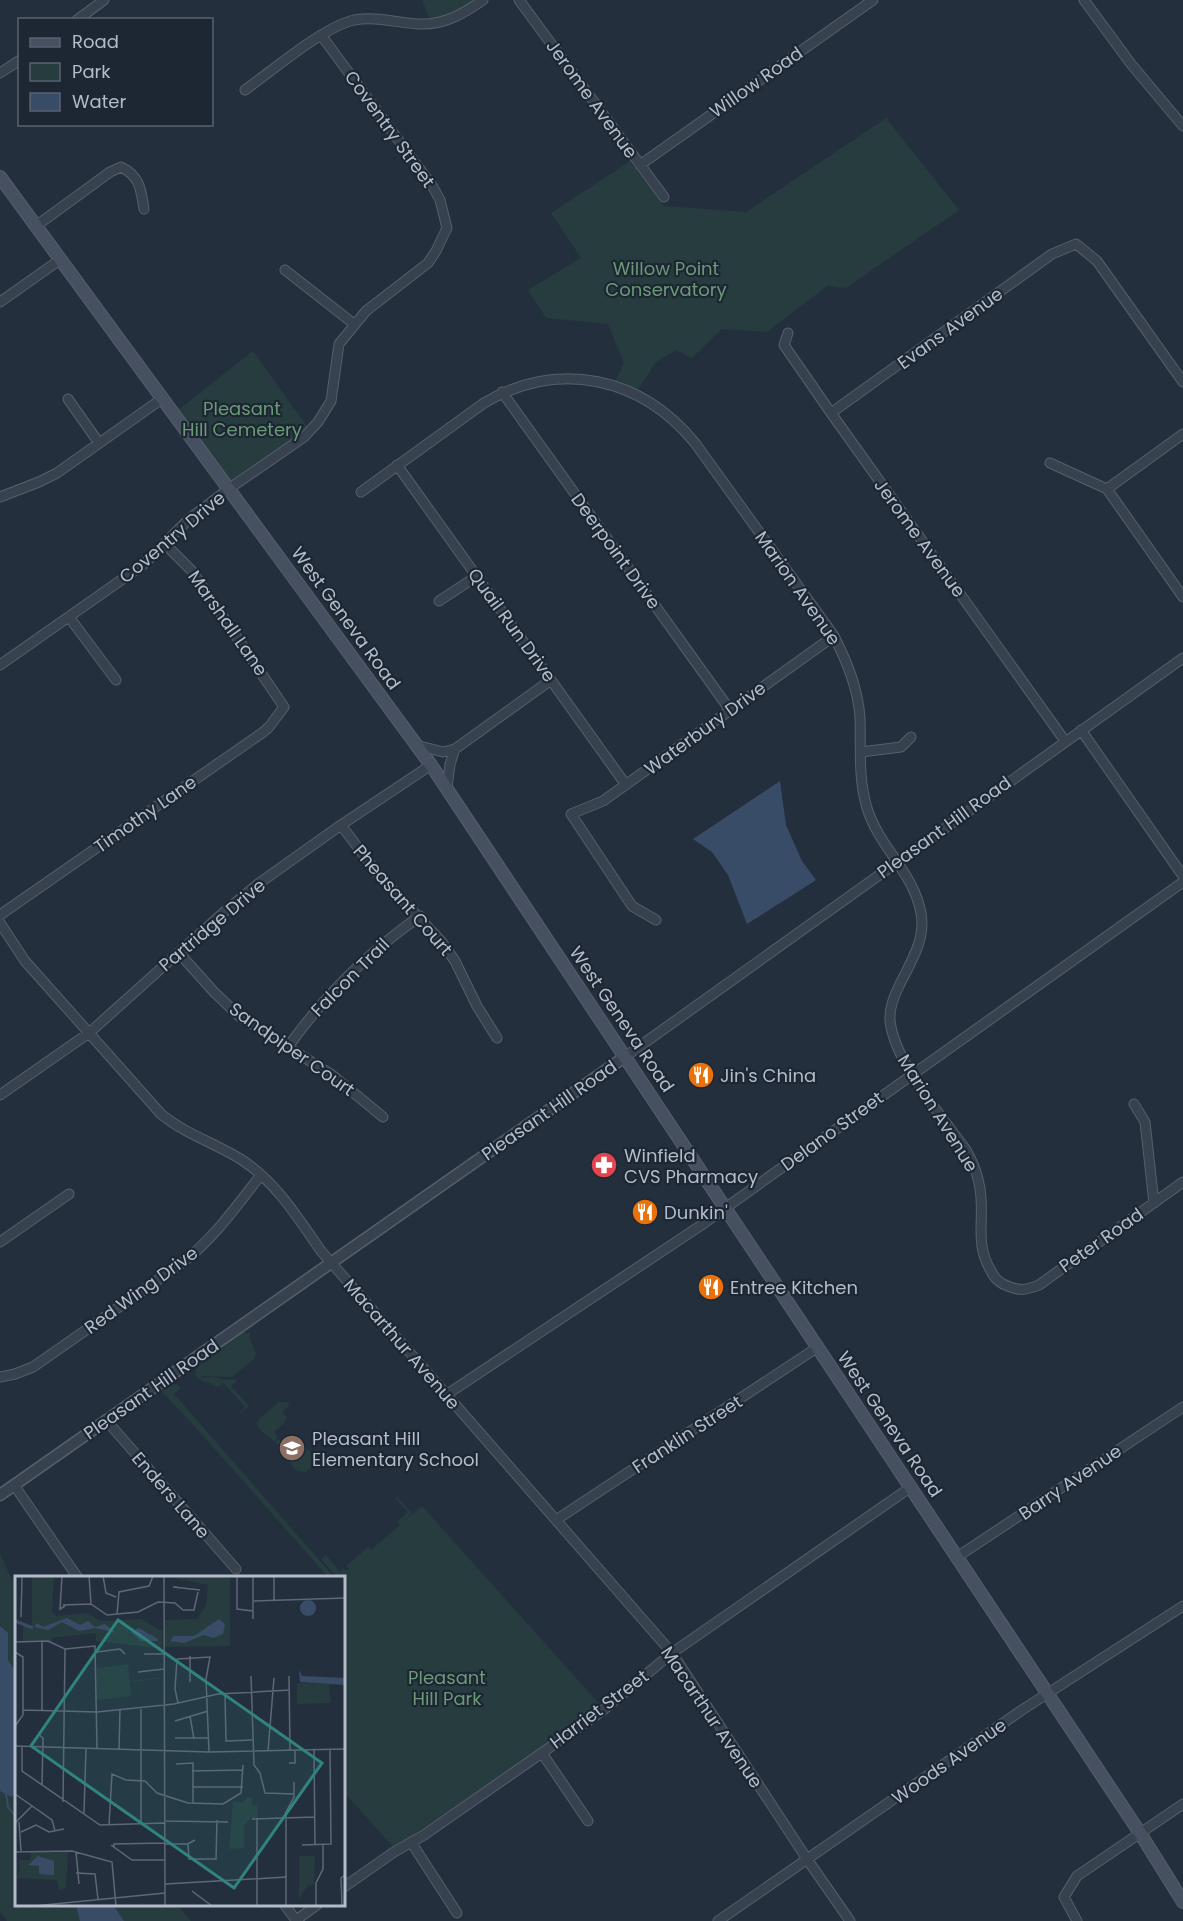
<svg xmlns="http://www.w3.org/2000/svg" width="1183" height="1921" font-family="Poppins,sans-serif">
  <rect width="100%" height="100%" fill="#242f3e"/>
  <path fill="#263c3f" d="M422,0H480L431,23Z
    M886,118L959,210L846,288L827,286L767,332L722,329L692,358L676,350L656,362L637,391L615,382L624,363L608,324L546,318L528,290L581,258L551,213L630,161L664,206L746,212Z
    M253,351L308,428L232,484L178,410Z
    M244,1332L247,1333L249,1332L251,1335L249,1336L256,1354L254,1359L232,1377L201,1376V1378L211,1377L227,1380L235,1379L237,1381L231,1386L249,1406L241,1413L240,1412L245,1407L224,1383L218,1387L208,1382L202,1381L196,1376L195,1370L200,1364Z
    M170,1384H177L181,1388L174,1394L334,1577H328L198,1430L161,1391Z
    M279,1402H287L290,1405L282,1412L287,1418L284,1421L285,1422L274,1432L278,1437L274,1441C268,1435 259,1433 257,1423L260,1418Z
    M279,1439L294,1457L306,1447L318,1460L306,1472L297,1471L291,1465L289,1458L275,1442Z
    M397,1497L411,1512V1514L404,1521L422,1506L602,1707L394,1848L344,1792V1578L339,1577L341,1575L336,1576L321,1559L326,1555L340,1572L344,1568L346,1571L349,1569L346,1566L368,1547L371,1550L400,1525L397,1522L408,1512L395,1498Z
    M0,1553L16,1589V1904L177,1905L191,1921H7L0,1912Z"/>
  <path fill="#394c67" d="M780,781L786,825L802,861L816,880L747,924L728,875L712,852L693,839Z
    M0,1626L8,1633V1660L16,1672V1794L11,1797L0,1791Z
    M76,1905H113L124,1921H80Z"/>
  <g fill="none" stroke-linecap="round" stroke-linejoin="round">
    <path stroke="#394c67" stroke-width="2" d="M6,1794L8,1807L16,1817"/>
    <defs>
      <path id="minor" d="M519,0L664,197
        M1084,0L1131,64L1183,126
        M77,20L104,0
        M0,73L20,60
        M245,90C272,71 323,27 354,20C376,16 397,23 419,24C444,25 463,14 483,0
        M640,165L873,0
        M36,226L110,172L121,167C140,176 141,190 144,209
        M285,270L354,324
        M0,302L61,259
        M788,333L784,345L831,413L1065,741
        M502,392L730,710
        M68,399L99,443
        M831,413L1052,254L1076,244L1097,261L1183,382
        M1050,463L1107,489L1183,597
        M397,465L626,785
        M1107,489L1183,434
        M361,492L484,403C559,359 641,377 695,443L834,636C847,662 858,688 860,718C861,748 858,779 867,808C879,847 914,873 921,913C926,940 910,963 899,986C894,996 889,1010 890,1021C895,1063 941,1115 966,1150C973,1162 978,1174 980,1189C985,1219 974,1243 991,1271C994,1277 997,1281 1003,1284C1018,1291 1024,1291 1039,1285L1183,1182
        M0,497L39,482L57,473L163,398
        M439,601L477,576
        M69,617L116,680
        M0,665L144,564L189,519L230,488L304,437L318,422L331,401L339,344L366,311L428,263L436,251L447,228L440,200L433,187L321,35
        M1081,730L1183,876
        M416,745L443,752L455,749L551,680
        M861,752L901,747L911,737
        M447,788L450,764L455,749
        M341,825L377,873L441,941L455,961L477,1006L497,1038
        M0,915L262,733L269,727L284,707L192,571L165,544
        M656,920L632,906L571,814L603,801L834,636
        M0,923L25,961L161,1114C185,1134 215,1143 242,1160C276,1182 298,1218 321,1251L672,1653L807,1859L850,1921
        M179,953L214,992L239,1016L332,1075L383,1117
        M288,1047C324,996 369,952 420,916
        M626,1056L1183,658
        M0,1095L89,1033L224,912L258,884L341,825L431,765
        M1134,1104L1145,1122L1154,1203
        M0,1242L69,1194
        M0,1377L15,1374L33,1367L182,1263C214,1238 236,1207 260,1176
        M446,1395L700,1226L1183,882
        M106,1420L236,1569
        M14,1485L78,1578
        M556,1520L818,1347
        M957,1557L1183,1407
        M542,1753L588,1821
        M411,1842L457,1913
        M344,1887L394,1852L424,1835L602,1711L672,1653L911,1487
        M284,1904L296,1920
        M295,1921L318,1904
        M718,1921L1022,1710L1183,1606
        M1077,1921L1064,1897L1077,1876L1183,1804"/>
      <path id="tertiary" d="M0,1495L626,1056"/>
      <path id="secondary" d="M0,177L431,765L1140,1833L1183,1902"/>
    </defs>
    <use href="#minor" stroke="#565f6c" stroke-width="11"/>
    <use href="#tertiary" stroke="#565f6c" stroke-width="13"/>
    <use href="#secondary" stroke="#565f6c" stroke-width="14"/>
    <use href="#minor" stroke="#38414e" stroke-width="9"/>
    <use href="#tertiary" stroke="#38414e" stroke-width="10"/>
    <use href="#secondary" stroke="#465061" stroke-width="12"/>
  </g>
  <defs>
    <symbol id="restaurant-disc" viewBox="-11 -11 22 22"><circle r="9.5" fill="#e8710a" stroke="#1d2633"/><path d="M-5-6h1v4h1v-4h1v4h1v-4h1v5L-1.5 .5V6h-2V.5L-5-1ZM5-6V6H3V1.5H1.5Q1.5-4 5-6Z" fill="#fff"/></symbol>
    <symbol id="pharmacy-disc" viewBox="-11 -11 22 22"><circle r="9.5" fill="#e0444e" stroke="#1d2633"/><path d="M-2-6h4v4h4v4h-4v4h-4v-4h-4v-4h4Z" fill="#fff"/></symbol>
    <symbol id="school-disc" viewBox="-11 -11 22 22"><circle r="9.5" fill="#8d6e63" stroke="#1d2633"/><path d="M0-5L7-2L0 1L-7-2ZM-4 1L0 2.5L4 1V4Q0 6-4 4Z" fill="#fff"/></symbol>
  </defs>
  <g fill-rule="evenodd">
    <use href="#restaurant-disc" x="686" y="1060" width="30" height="30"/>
    <use href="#pharmacy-disc" x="589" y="1150" width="30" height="30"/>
    <use href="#restaurant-disc" x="630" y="1197" width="30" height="30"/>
    <use href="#restaurant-disc" x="696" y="1272" width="30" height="30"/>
    <use href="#school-disc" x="277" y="1433" width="30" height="30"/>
  </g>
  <g text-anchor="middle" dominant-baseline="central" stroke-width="4.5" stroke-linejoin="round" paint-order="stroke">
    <g font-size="18" fill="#b4bcc9" stroke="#1d2633">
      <text transform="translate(756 82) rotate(-35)">Willow Road</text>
      <text transform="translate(592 99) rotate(54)">Jerome Avenue</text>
      <text transform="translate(390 129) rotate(54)">Coventry Street</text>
      <text transform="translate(950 328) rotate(-36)">Evans Avenue</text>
      <text transform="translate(172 537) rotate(-40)">Coventry Drive</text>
      <text transform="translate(920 538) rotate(54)">Jerome Avenue</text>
      <text transform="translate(616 551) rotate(54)">Deerpoint Drive</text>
      <text transform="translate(798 588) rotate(55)">Marion Avenue</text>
      <text transform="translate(346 618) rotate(54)">West Geneva Road</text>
      <text transform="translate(228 623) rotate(55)">Marshall Lane</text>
      <text transform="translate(512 625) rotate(54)">Quail Run Drive</text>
      <text transform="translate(705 728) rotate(-36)">Waterbury Drive</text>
      <text transform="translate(145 814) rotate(-35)">Timothy Lane</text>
      <text transform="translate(944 827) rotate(-36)">Pleasant Hill Road</text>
      <text transform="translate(403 900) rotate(49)">Pheasant Court</text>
      <text transform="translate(212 925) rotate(-40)">Partridge Drive</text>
      <text transform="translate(350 977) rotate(-45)">Falcon Trail</text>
      <text transform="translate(622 1019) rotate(56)">West Geneva Road</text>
      <text transform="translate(292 1049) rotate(35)">Sandpiper Court</text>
      <text transform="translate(549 1110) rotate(-35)">Pleasant Hill Road</text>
      <text transform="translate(938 1113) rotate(58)">Marion Avenue</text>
      <text transform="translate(832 1131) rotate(-36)">Delano Street</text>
      <text transform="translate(1101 1240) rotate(-35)">Peter Road</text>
      <text transform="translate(141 1290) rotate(-36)">Red Wing Drive</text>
      <text transform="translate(402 1344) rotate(49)">Macarthur Avenue</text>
      <text transform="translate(151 1389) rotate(-35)">Pleasant Hill Road</text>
      <text transform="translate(890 1424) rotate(56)">West Geneva Road</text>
      <text transform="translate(687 1434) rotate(-33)">Franklin Street</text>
      <text transform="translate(1070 1482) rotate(-34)">Barry Avenue</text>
      <text transform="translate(171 1495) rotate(49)">Enders Lane</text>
      <text transform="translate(599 1709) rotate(-37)">Harriet Street</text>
      <text transform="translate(712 1717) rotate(56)">Macarthur Avenue</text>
      <text transform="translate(949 1761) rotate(-35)">Woods Avenue</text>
    </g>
    <g font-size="18" fill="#6b9a76" stroke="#1d2633">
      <text x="666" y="268">Willow Point<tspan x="666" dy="21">Conservatory</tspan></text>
      <text x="242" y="408">Pleasant<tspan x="242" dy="21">Hill Cemetery</tspan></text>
      <text x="447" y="1677">Pleasant<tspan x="447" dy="21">Hill Park</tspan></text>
    </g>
    <g font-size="18" fill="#b4bcc9" stroke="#1d2633" text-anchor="start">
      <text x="720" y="1075">Jin's China</text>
      <text x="624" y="1155">Winfield<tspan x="624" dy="21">CVS Pharmacy</tspan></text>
      <text x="664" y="1212">Dunkin'</text>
      <text x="730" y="1287">Entree Kitchen</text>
      <text x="312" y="1438">Pleasant Hill<tspan x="312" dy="21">Elementary School</tspan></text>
    </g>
  </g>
  <g transform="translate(15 1576)">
    <rect width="330" height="330" fill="#242f3e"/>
    <path d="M17,0H39L37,36L41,40L72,37L86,45L126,43L147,55L148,73L81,65V57L36,62L38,65H8V50L17,49ZM149,0H215V70L149,71V44L182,43L191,29L193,9ZM113,88L115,105L148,101V102L115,106L116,120L82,124V92ZM282,107L314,108L316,127L282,128ZM233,221H237V229H243V242H236L229,250V272L214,273L218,225L227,227ZM53,275L51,312L44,314L42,304L1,302L5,293L4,284H15L16,276ZM284,280H300L299,309H293L284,323Z" fill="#263c3f"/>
    <path d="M285 32a8 8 0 1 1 16 0a8 8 0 1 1-16 0ZM52,42L65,49L73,45L80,51L90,48L101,57L80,52L64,55L47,46L33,54L19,51L22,47L28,51ZM204,43L210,48L208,58L198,62L189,59L169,67L155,65L159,60H179ZM124,52L143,63V65H126L116,56ZM284,94L287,100L330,102V109L285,106ZM23,280L39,285V299L24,298V290L13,289Z" fill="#394c67"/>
    <path fill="none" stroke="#394c67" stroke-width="3" d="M0,45L18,52"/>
    <path fill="none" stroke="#5e6776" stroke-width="1.5" d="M47,0L45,33L50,30M74,0L76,28M88,0L91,17L101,21M149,0L150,330M222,0V33L238,35M238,0V43M162,11H158L185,14M259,24V0M239,25L330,22M76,28L92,39L123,36L143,26L160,27L168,34M48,29L76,28M168,34H179L183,16M102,38L104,16L134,10L138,0M6,41L7,0M0,66L33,65L50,73L80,70L82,172M0,76L8,81V139L0,150M82,76L105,73L110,78M129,78H149M175,80V106M162,83L195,81L191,103L194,176M162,83L160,113L163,127M123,96L149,93M236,100L239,189L245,197L250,217L279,218M274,100L275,174M210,118L211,165L237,164M8,134L82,136L159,128L203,118L275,114M27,134V65M175,140L179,163M160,145L193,135M23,158L28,162L27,210M160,162H194M0,170L194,176L330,173M7,171V195L85,249L149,247M104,173L105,133M299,174L300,269M253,175L259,102M274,187H280V174M161,188L178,187V228M177,195L228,194M178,211H228M0,218L37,244L40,255M48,226L50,73M69,237L71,173M242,242V330M237,243L299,241M149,245L213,246M4,246L6,275M0,247L17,230M126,247V131M94,249L97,198L111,204L130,205L142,217L173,227L208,228L226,217L228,189M6,256L21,249L34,256L49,253M150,268H173L180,264M173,268L174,283H201L202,244M96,269L117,284H150M287,269L316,268L315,173M99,271V268L150,267M0,276L57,275L97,286L101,330M61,276L64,308M61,297L80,298L83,323M150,308L272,301M177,315L197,330M19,330L150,317M271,330V236L279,221V206M301,330V307L308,293V269M327,330L326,302L330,299"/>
    <path fill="#308480" fill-opacity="0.15" stroke="#308480" stroke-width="3" d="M103,44L307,187L219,312L16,170Z"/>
    <rect width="330" height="330" fill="none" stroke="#b4bcc9" stroke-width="3"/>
  </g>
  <rect x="18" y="18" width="195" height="108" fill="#1d2633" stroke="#59626f" stroke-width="1.5"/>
  <rect x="30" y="38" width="30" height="9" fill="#465061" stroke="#59626f" stroke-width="1.5"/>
  <text x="72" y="48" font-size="18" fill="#b4bcc9">Road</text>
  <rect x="30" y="63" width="30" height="18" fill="#263c3f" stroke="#59626f" stroke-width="1.5"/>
  <text x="72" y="78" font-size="18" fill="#b4bcc9">Park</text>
  <rect x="30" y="93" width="30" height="18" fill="#394c67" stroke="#59626f" stroke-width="1.5"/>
  <text x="72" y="108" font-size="18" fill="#b4bcc9">Water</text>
</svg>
